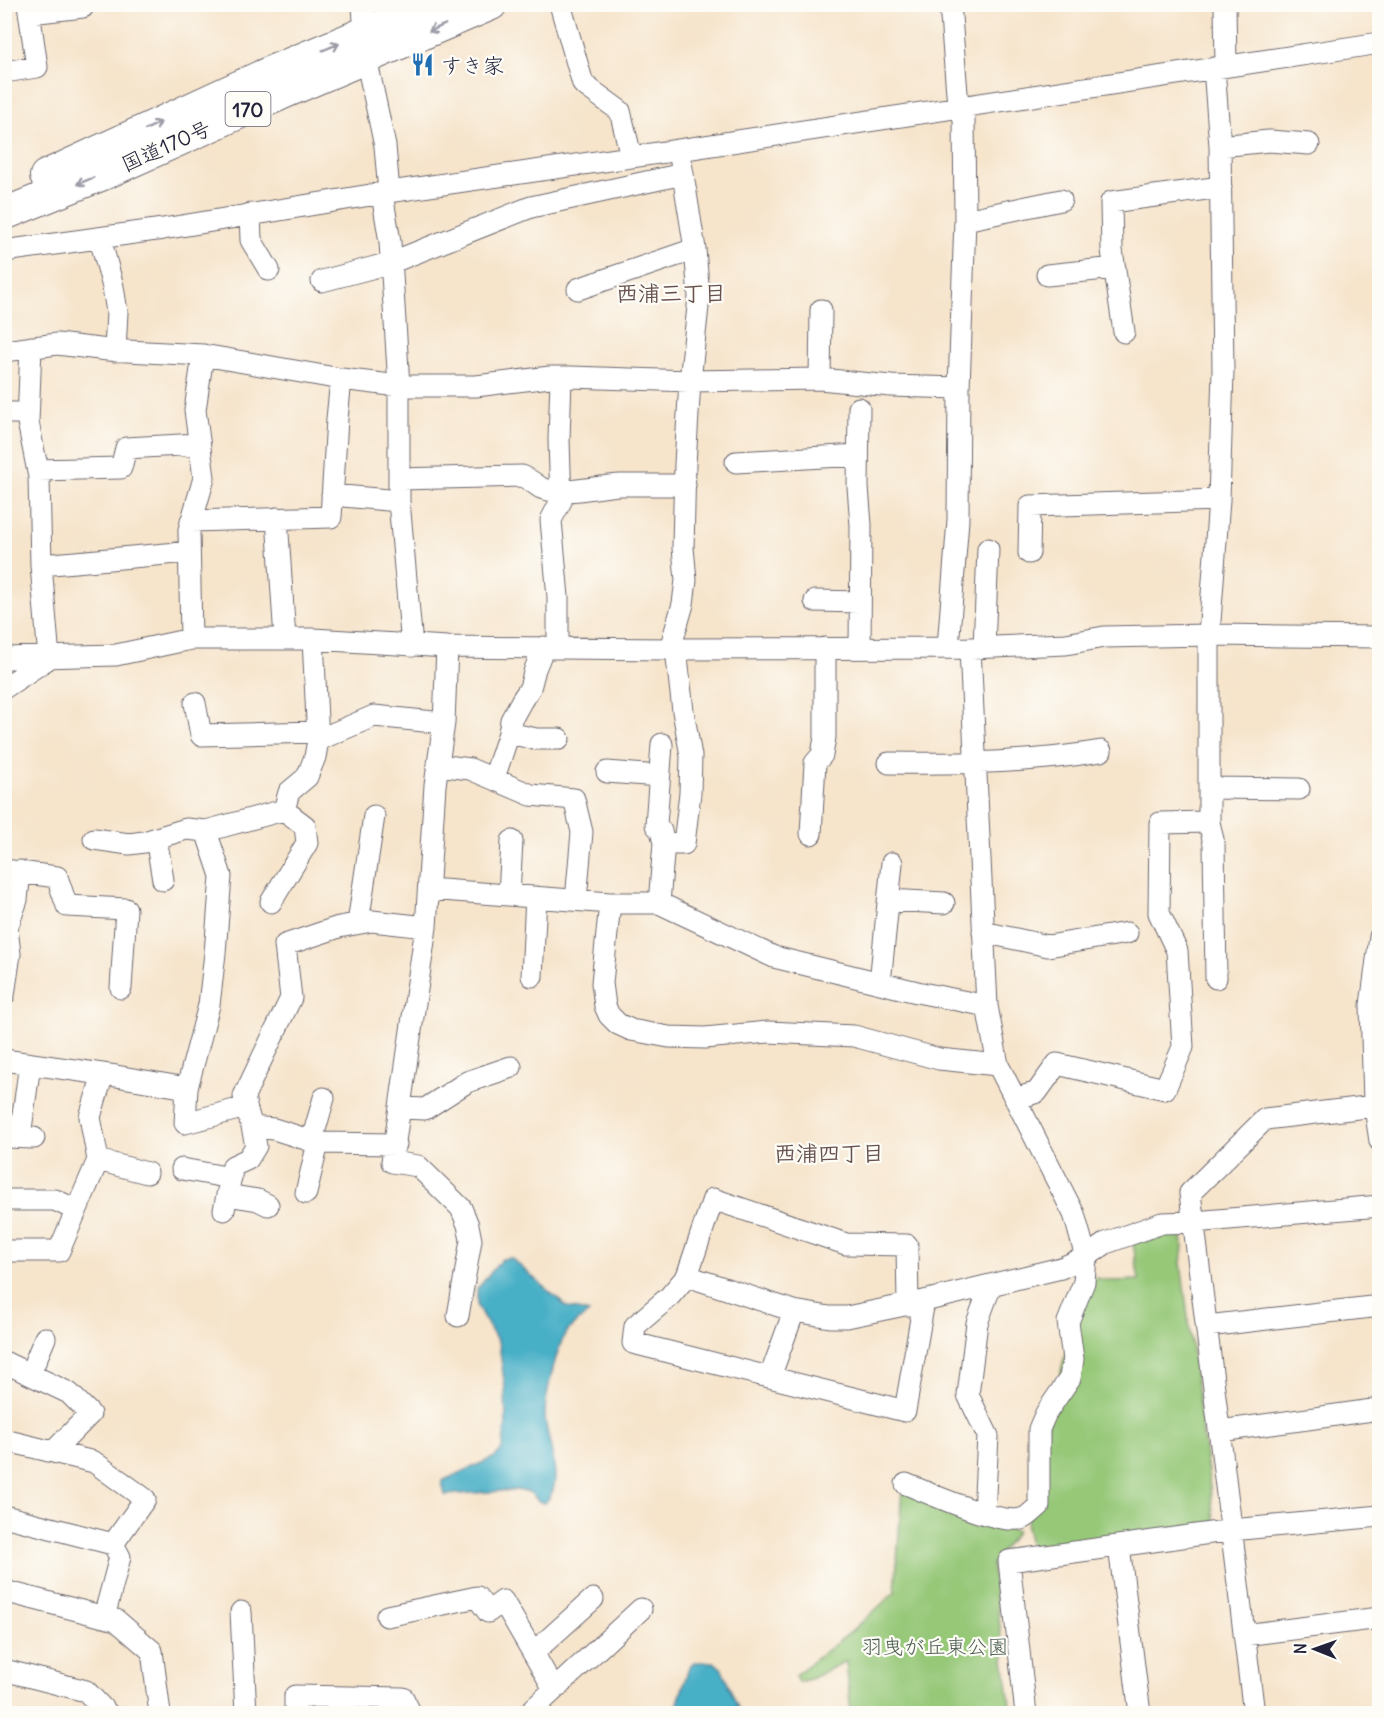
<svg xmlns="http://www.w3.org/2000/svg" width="1384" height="1718" font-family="Delius,'Klee One',sans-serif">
  <rect width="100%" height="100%" fill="#fdfcf7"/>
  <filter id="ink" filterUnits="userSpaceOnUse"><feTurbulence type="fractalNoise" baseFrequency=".0167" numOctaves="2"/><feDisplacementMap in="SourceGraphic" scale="12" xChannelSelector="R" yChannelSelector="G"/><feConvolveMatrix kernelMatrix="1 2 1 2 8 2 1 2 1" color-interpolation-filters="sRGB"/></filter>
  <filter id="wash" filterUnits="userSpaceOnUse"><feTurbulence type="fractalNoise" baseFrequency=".008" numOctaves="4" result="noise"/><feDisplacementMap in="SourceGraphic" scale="24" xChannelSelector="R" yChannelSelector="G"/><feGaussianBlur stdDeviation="1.35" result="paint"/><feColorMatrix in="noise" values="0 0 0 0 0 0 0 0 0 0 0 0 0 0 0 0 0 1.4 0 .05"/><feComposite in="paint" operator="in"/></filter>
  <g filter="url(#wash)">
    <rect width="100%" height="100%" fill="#f6e4cb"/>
    <path fill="#96c878" stroke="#5c755a" stroke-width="1.5" d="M1165,1232L1182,1234L1183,1246L1181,1263L1215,1527L1031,1549L1026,1527L1047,1429L1073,1323L1091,1277L1113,1281L1139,1280L1133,1243Z
      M902,1489L1017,1531L992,1564L1011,1713H851L846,1661L810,1679L798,1682L795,1675L852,1631L895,1592Z"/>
    <path fill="#47afc6" stroke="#346880" stroke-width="1.5" d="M511,1258L567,1307L589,1313C581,1319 570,1326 565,1335C556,1351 545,1396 545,1415C545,1439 568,1484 544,1503L540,1502L529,1492L518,1490L445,1495L442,1481L495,1457L502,1449L506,1424L505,1388L499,1344L477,1306V1289L502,1259Z
      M694,1662H714L722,1669L740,1713H675L689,1667Z"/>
  </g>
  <g filter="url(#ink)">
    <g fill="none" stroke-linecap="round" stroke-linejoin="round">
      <defs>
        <path id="minor" d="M363,4L366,58L385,146L389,192
          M560,4L583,84L620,111L631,156
          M1225,4L1226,66
          M30,13L83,7
          M1214,68L1220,146L1223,371L1219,500L1209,635V822L1214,844L1216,978
          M4,72L37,67L28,4
          M1220,146L1269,141L1309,144
          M382,194L390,242L399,386V501L412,646
          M250,214L251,240L269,270
          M965,220L1061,200
          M100,238L113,287L117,312L115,351
          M4,251L163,229L389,192L679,150L1380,43
          M1047,275L1115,268
          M322,281L390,263L531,207L683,174
          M578,289L695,249
          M1124,332L1112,250L1111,202L1221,187
          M31,347L28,422L39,477L41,565L49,658
          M4,350H12L57,344L108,350L203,355L341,379L399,386H476L550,377H571L690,381L820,379L891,386L959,388
          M820,379L821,310
          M859,408L858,487L861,525L860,648
          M4,413H28
          M736,462L858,455
          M38,470L121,468L126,448L199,444
          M399,479L522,476C529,479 535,484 541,488C559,496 600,486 620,485C641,485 663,485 685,485
          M332,495L399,501
          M277,518L285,639
          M191,521L331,517L337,419L341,379
          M1029,553L1030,506L1219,500
          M41,565L189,552
          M815,601L860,602
          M191,639L189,530L204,478L195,410L203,355
          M313,639L318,740L315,757L307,777L289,792L284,810L206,831L221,876L215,953L209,1005L187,1088L185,1123L246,1107L244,1096L291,998L285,945L339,927L372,921L426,927
          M447,647L444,723L435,785L426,927L392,1162L418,1166L461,1208L468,1225L471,1240L458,1316
          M544,647L535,669L530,688L522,700L511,720L509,733L536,739H559
          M948,647L958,520L959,388L965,220L964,118L958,106L950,4
          M984,647L988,549
          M558,648V597L551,520L561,501L559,440L561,377
          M970,648L987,1006L998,1065L1074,1214L1086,1257L1106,1243L1162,1223L1194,1222L1380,1206
          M670,649L683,604L686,580L683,548L685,464L690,381L699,297L695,249L679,150
          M4,658L116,655L191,639H313L447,647L670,649L970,648L1066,644L1104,637L1209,635L1380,637
          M4,688L49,658
          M195,703L201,735L318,732
          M318,740L374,716L444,723
          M662,744L656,825L661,831L664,843
          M889,763C960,764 1030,763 1101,751
          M438,765L470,769L531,795L574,799L582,832L576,900
          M607,772L659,776
          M494,778L509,733
          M1209,788L1299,789
          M811,834L815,763L822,755L825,737V648
          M156,838L163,880
          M94,839L129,844L144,842L186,829L206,831
          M4,870L57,877L67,906L126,909L121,988
          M429,889L610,903L602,983L605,1006L609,1015L618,1024L631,1030L669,1037L705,1038L768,1032L854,1036L939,1059L998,1065
          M509,895L512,841
          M889,900L944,903
          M271,902L307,843L305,826L284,810
          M610,903H659L774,957L917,992L987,1006
          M659,903L664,843L684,844L690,793L691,756L683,711L676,649
          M358,923L374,816
          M983,932L1048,946L1127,933
          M1380,937L1371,1005L1374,1101L1380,1141
          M532,976L536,897
          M880,983L892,863
          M4,995L10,954L7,928L17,900L20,871
          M4,1060L116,1076L187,1088
          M1016,1099L1037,1092L1057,1064L1165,1089L1183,1047L1177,951L1159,913L1160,823L1209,822
          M246,1107L252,1127L274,1129L318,1143L396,1144
          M401,1108L425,1109L467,1082L511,1067
          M21,1129L30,1064
          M4,1137L34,1138
          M312,1140L324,1098
          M98,1160L147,1173
          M182,1169L231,1178
          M306,1193L318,1143
          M227,1195L258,1200L268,1205
          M4,1200H55L76,1210
          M224,1210L233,1166L248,1159L256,1146L252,1127
          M4,1251H59L98,1160L90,1117L103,1074
          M687,1276L794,1311L830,1317H847L924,1301L1061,1268L1086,1257L1084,1282L1068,1322L1073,1359L1070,1378L1046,1413L1039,1429V1506C1034,1510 1029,1516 1024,1518C1003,1527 929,1493 906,1484
          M908,1305L907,1245L846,1244L713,1199L687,1276L669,1297L635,1326L633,1343L905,1411L924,1301
          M1207,1326L1380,1306
          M4,1362L69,1393L90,1414L53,1452
          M30,1374L45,1338
          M770,1377L794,1311
          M1220,1431L1380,1409
          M4,1440L94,1462L145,1499L113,1544
          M984,1513L988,1436L968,1395L977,1323L991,1285
          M4,1516L113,1544L120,1557L104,1617
          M1119,1546L1140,1714
          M4,1591L116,1620L152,1651L160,1714
          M241,1612L246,1714
          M387,1616L477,1597L488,1612L503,1601L554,1689
          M1244,1635L1380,1618
          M533,1653L593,1599
          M4,1670L86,1691L108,1714
          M295,1714V1696L403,1698L411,1714
          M528,1714L641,1609
          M1026,1714L1009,1561L1232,1530L1380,1516
          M1254,1714L1190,1193L1265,1119L1375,1106"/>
        <path id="highway" d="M46,176L273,71L435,4
          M4,214L103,174L285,92L491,4"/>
      </defs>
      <use href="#minor" stroke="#6c666d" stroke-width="23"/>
      <use href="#highway" stroke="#6c666d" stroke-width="34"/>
      <use href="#minor" stroke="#fff" stroke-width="21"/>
      <use href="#highway" stroke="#fff" stroke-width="32"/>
    </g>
    <defs><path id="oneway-shaft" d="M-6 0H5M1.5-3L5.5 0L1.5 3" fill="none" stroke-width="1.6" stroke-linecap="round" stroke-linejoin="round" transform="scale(1.5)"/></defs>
    <g stroke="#9c9ca7">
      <use href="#oneway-shaft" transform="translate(437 28) rotate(156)"/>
      <use href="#oneway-shaft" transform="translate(331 47) rotate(-22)"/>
      <use href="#oneway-shaft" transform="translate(153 126) rotate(-25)"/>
      <use href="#oneway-shaft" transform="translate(85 181) rotate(158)"/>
    </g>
  </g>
  <defs>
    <symbol id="restaurant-bare" viewBox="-9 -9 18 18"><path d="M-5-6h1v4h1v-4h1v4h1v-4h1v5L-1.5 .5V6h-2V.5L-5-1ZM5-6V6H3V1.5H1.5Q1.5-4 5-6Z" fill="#1f6fb2" stroke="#fdfcf7" stroke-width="2.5" paint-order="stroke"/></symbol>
  </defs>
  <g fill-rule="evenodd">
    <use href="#restaurant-bare" x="406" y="48" width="33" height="33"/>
  </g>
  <g text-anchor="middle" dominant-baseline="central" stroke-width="4.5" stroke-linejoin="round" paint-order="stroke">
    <rect fill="#fdfcf7" stroke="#646373" stroke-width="1.5" x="225.5" y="92" width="45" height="34" rx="4.5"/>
    <g font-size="20" font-weight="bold" fill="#22223b">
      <text x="248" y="109">170</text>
    </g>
    <g font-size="21" fill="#22223b" stroke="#fdfcf7" text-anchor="start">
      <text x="441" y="65">すき家</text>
    </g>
    <g font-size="21" fill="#22223b" stroke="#fdfcf7">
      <text transform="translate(166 146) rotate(-24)">国道170号</text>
    </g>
    <g font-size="21" fill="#4b5c50" stroke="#fdfcf7">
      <text x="935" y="1646">羽曳が丘東公園</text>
    </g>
    <g font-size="22" font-weight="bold" fill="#68524f" stroke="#fdfcf7">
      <text x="671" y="293">西浦三丁目</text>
      <text x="829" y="1153">西浦四丁目</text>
    </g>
  </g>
  <rect width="1384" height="1718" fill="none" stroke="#fdfcf7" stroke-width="24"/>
  <g transform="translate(1315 1649) rotate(271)" stroke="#fdfcf7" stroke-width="4.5" paint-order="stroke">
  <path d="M0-4.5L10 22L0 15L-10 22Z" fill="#22223b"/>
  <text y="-9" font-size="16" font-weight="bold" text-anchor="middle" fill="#22223b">N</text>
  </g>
</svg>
